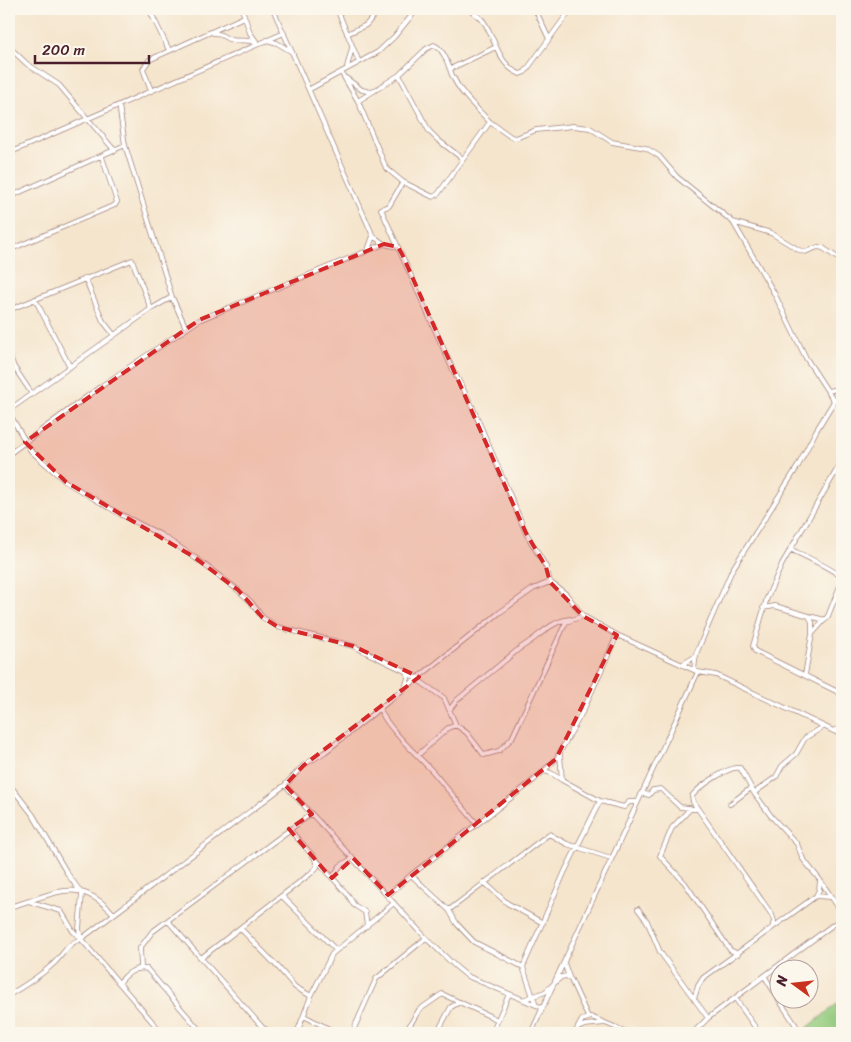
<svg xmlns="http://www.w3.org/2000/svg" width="851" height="1042" font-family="Sriracha,sans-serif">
  <rect width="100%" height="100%" fill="#fbf7ec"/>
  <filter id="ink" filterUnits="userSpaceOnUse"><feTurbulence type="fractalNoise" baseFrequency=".02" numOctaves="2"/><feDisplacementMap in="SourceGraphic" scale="10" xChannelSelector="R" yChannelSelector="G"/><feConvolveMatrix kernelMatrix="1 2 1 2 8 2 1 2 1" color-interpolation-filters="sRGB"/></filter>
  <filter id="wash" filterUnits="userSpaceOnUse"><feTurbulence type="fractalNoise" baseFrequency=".0096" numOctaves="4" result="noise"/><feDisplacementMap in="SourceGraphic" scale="20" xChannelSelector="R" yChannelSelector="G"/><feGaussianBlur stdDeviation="1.12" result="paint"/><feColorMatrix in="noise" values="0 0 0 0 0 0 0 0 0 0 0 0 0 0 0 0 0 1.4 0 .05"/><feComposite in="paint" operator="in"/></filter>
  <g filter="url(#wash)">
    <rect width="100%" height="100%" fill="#f5e5cd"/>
    <path fill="#93ca7d" stroke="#6e7454" d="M842,1000V1033H809L806,1029Z"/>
  </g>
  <g filter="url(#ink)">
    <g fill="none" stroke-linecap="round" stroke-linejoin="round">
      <defs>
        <path id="street" d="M149,9L169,50
          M242,9L250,33L256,41
          M273,9L373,236L384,244L398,247
          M337,9L359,62
          M369,9L373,17
          M470,9C474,14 481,17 484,22C496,40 498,65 520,74L525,72L571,9
          M535,9L549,39
          M213,33C221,32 224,39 232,40C242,42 246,38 257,43
          M347,34L366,25L380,9
          M267,40L277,43L292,52
          M9,47L27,64L59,85L115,151
          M347,67L352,48
          M450,69L496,47
          M341,72L358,101L386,168L403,182L433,197L438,194L490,122C476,107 461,95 452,75C448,65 445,50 434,45L426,49L399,75L358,101
          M399,75L429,131L438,140L463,159
          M346,78L362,90L372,92
          M310,89L378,52L394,37L417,9
          M151,90L143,69L149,60L244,17
          M119,105L125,145L172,297L186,328
          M490,122L511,137L516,138L536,130L573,126L590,128L612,142L646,148L659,156L677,177L733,222L774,293L806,358L834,401
          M9,153L284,33
          M403,182L389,206L381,209L453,370L472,406L526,533L546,567L550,582L566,594L583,616L617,635L698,672
          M9,197L125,145
          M733,222L771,233L799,250L805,252L818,247L823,248L842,261
          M9,250L115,205L117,202L102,157
          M368,250L373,236
          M85,278L103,321L114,335
          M35,299L70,367
          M9,310L132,260L151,309
          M9,354L14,367L32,394
          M828,391L842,388
          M9,410L151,309L172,297
          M9,413L31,451L66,482L120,514L161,535L194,557L238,590L251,602L262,617L278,627L353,646L405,671L444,698L456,725
          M9,454L100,387L199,320L384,244
          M842,461L782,564L767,598L753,646L755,651L842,694
          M790,549C800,554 838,571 842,578
          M763,608L775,606L809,616L812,622V633
          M809,616L825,620
          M683,664L696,656
          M694,670L696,654L732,570L798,466L816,431L842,388
          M805,675L812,634L828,616L842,581
          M405,688L408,678L407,673
          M380,707C382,724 422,759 434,773C448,790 463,807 477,824
          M450,709L457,700L520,648C537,639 550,621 570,619
          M833,731L842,727
          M418,755L448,728L456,725L467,733L484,755L499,751L512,738L566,622L583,616
          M544,771L551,773L562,780
          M9,784L33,815L67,873L82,894L79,929L81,939
          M285,785L426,938L455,966L467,976L543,1008
          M641,793L649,795L653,790L661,789L680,807L690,808
          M754,793L776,777L782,766L796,754L805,738L823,727
          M600,801L624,807L629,802H637
          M730,804L751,788
          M697,809H690L672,828L660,856L685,883L730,950L738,954
          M289,829L348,895L354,905L365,912L367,926
          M411,875L449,910L457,924L474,942L523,967
          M332,878L340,866L353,858
          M484,882L507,903L543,923
          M388,895L411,875L534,780L556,759L584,709L617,635
          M282,896L336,950
          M816,896L819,890L820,880
          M31,902L61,911L73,931L81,939
          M9,907C54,896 76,873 114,914
          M638,909L647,921L660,952L708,1018
          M449,910L549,834L567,844L611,858
          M168,921L263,1028L273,1033
          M772,928L774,921L772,915L693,802L692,796C698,788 729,765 740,768L742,771L754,793L771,816L797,844L803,859L820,880L842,913
          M241,929L278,967L295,987L311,996
          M81,939L285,785L304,765L325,752L499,613L533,589L550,582
          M201,958L310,874L317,867L315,859
          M564,963L569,977
          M141,967L140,948L152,932L311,814
          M765,977L778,998
          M119,983C126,974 135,966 147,969L202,1033
          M9,995C24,986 39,977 52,965C63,956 66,944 81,939L162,1033
          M735,998L759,1033
          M525,999L545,992L561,977L567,976L571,980L588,1017
          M694,999L698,986L703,978L816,896L830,897
          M779,1000L801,1033
          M535,1003L523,967L565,871L600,801L562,780L560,754
          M304,1016L337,1033
          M578,1028L585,1025L605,1023
          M297,1033L311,996L332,954L394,903
          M352,1033L376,979L426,938
          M405,1033L419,1010L442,994L498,1020
          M437,1033L451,1007L460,1002
          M492,1033L509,994
          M531,1033L698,672L716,675L842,735
          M575,1033L582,1020L591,1017L629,1033
          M693,1033L708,1018L842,918"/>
      </defs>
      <use href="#street" stroke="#a0827c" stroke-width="5.5"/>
      <use href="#street" stroke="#fff" stroke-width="4"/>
    </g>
  </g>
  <path fill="#d62828" fill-opacity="0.2" stroke="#d62828" stroke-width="4" stroke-dasharray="10 6" stroke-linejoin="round" d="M384,244L398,247L402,254L526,533L546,567L550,582L583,616L617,635L556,759L388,895L353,858L332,878L325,871L289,829L312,814L285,785L304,765L419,677L353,646L278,627L262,617L238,590L194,557L66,482L25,442L199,320Z"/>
  <rect width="851" height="1042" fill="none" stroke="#fbf7ec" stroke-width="30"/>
  <g transform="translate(794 984) rotate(285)"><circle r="24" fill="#fbf7ec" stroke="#b4a19f"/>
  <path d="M0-4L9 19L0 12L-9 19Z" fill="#c8321e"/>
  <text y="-8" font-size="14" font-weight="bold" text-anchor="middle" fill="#4a1f2b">N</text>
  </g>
  <path d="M35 55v8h114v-8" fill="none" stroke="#4a1f2b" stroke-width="2.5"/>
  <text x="42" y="55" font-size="15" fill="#4a1f2b" stroke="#fbf7ec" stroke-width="4" paint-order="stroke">200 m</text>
</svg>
